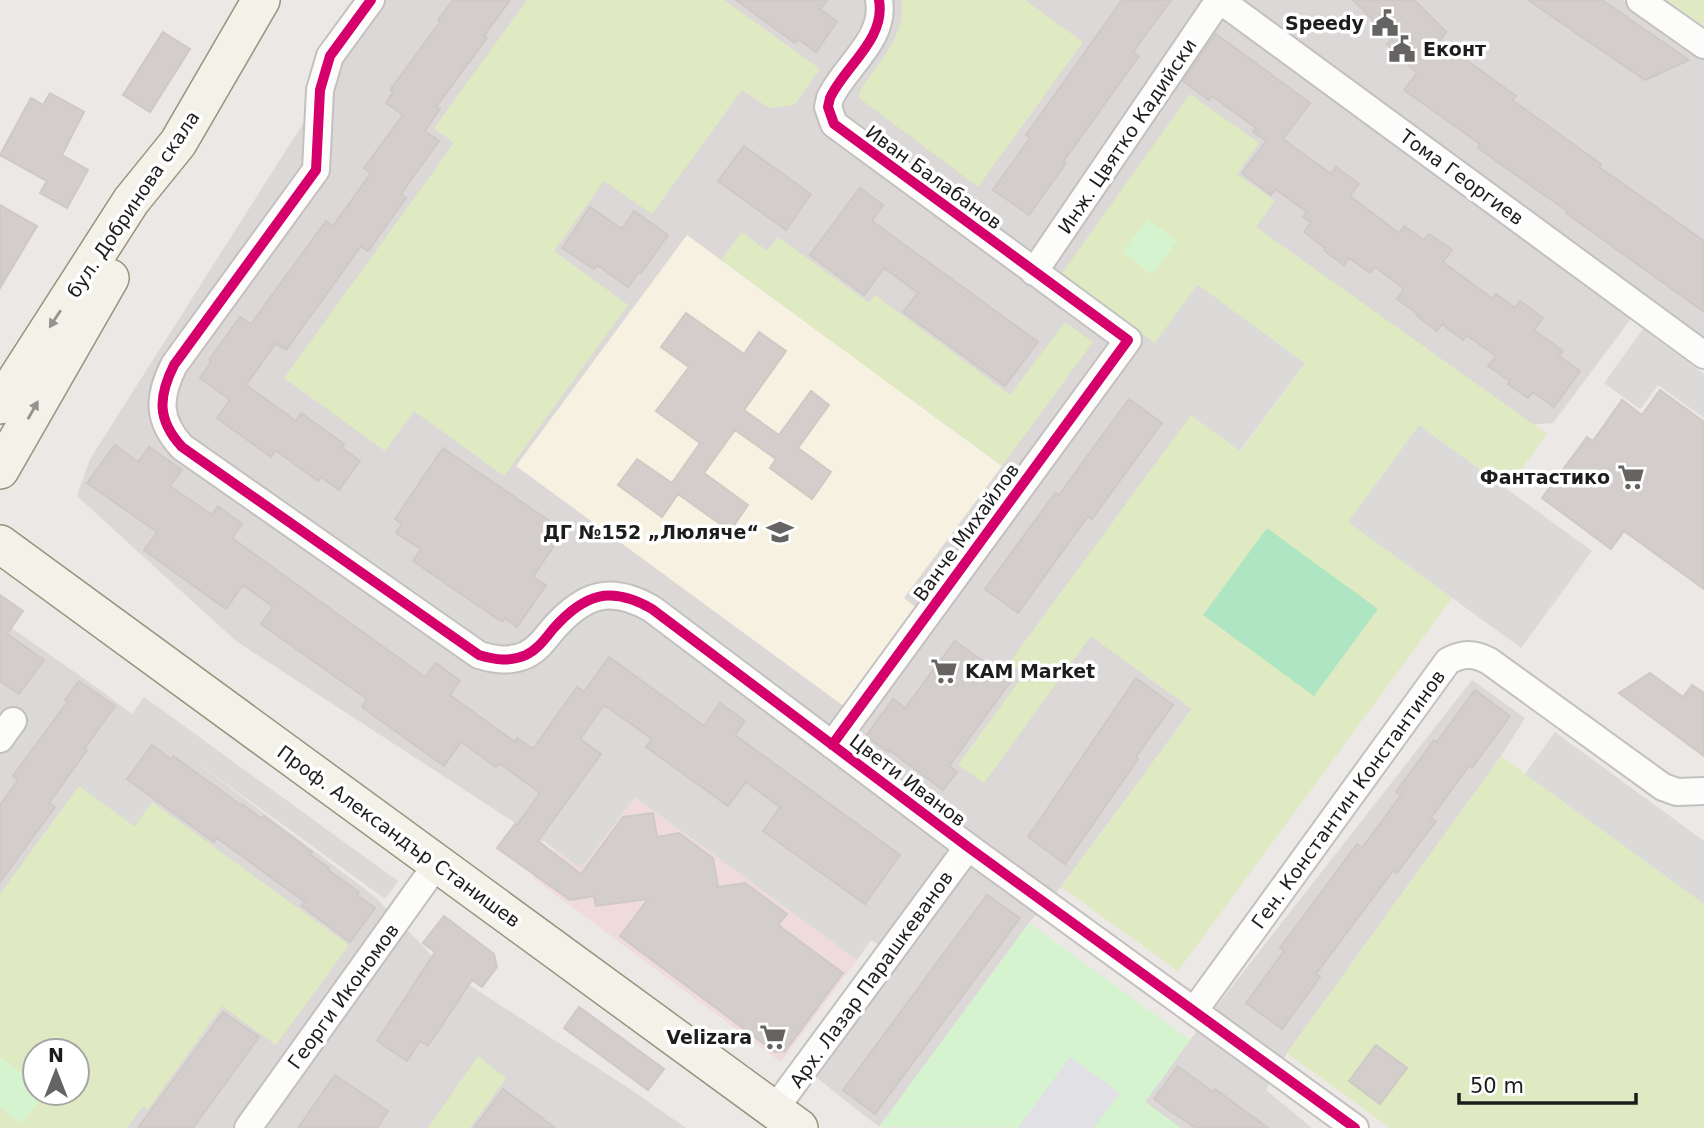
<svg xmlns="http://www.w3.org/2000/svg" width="1704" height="1128" font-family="'DejaVu Sans',sans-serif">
  <rect width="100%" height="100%" fill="#ece8e5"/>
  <path fill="#dbd8d7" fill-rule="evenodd" d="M386,0H1622L1704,57V340L1648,296L1553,423L1514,426L1315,301L1191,415L1091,636L1192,709L1061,887L1029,923L879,1127L817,1078L899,960L620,758L542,842L514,822L236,641L77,496L90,459L351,48Z
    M0,620L96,687L374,896L446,970L630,1089L686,1128H0ZM35,1051H77V1093H35Z
    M1472,680L1525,718L1501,756L1287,1053L1266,1090L1312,1128H1181L1145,1102L1190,1040Z"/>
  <path fill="#efdbdc" d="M635,797L857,960L781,1062L533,878L554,849L581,868Z"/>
  <path fill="#f6f1e0" d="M687,235L1002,466L904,598L918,609L845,707L516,466Z"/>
  <path fill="#dfeac2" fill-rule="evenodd" d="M527,0H724L820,69L794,105L769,108L742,90L652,214L604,181L554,251L628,305L504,476L414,411L385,451L284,378L454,143L434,128Z
    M901,0H1025L1083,42L978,187L859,98C859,88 867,81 872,73C888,51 906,28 901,0Z
    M1667,0H1704V26Z
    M1190,94L1259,143L1237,174L1275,201L1256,227L1547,434L1507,489L1419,425L1349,522L1452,598L1178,971L1061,887L1192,709L1091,636L984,783L958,765L1024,674L1009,663L1191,415L1241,451L1305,363L1198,285L1155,343L1060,276Z
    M742,232L767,251L778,237L869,303L875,295L1010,395L1065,322L1093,342L1002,466L721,260Z
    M1501,756L1704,904V1128H1390L1287,1053Z
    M79,786L134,826L152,802L349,945L276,1045L222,1006L148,1109L143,1106L127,1128H0V894ZM35,1051H77V1093H35Z
    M478,1056L506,1078L470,1128H428Z"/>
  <path fill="#d6f3cf" d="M1148,219L1177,241L1152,275L1122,252Z
    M1029,923L1190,1040L1145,1102L1181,1128L879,1127Z
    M0,1057L35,1082V1093H45L22,1124L0,1108Z"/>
  <path fill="#aee5c3" d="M1267,528L1378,609L1314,696L1203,615Z"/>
  <path fill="#dcdad9" d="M1197,285L1305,363L1240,451L1133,373Z
    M1643,329L1704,374V418L1658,385L1640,409L1604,383Z
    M1419,425L1592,551L1521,648L1348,522Z
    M274,478L327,514L318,528L264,492Z
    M356,540L473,625L464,636L348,551Z
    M657,583L806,696L796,710L647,597Z
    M600,607L630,615L715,677L691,711L598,644L535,731L489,698L508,672L529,685L580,615Z
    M144,697L398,881L385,899L156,733L121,780L152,802L135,826L79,786Z
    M0,708L37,735L0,786Z
    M603,713L643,743L637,752L878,931L857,960L635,797L581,869L541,839L604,754L584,739Z
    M1555,732L1704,841V904L1525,774Z"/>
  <path fill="#e0e0e5" d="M1070,1057L1120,1093L1094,1128H1018Z"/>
  <path fill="#d3cecc" stroke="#cfc9c6" stroke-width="2" d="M453,0H510L484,36L487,38L436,107L440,109L425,131L439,141L401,194L406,198L368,251L361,246L286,350L276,343L246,385L296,421L301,413L344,444L342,448L360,461L339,490L321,477L318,481L275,450L271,457L217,418L230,400L200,378L211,362L209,360L240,317L251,324L326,221L333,226L371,173L364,168L403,115L386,103L393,92L390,90L440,22L438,20Z
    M736,0H828L820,9L837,22L816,52L798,39L795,43Z
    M1122,0H1171L1133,52L1139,56L1063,162L1066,163L1029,215L993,190L1030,138L1026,135Z
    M1353,0H1414L1446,32L1440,41L1516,96L1512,100L1601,164L1599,167L1704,241V312L1566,213L1567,211L1478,148L1480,144L1404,90L1417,73L1387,44L1392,39Z
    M1528,0H1602L1689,60L1645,80Z
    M163,32L190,49L150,112L123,95Z
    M1216,34L1310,103L1283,139L1331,174L1336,167L1359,184L1350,196L1399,233L1404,226L1424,240L1429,234L1452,250L1443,262L1493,299L1496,294L1515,308L1520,301L1543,318L1534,330L1563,351L1559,356L1580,371L1554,407L1533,392L1528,398L1508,384L1510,381L1488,366L1496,356L1466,335L1463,340L1442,324L1437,331L1417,316L1418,314L1397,299L1404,289L1375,267L1370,273L1349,258L1344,265L1330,255L1324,250L1325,248L1304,232L1311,222L1303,217L1307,212L1275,189L1271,195L1242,173L1266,141L1253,132L1256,128L1212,96L1209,100L1183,81Z
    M50,93L84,112L62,155L88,170L67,208L40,193L47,181L0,155L31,98L43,105Z
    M744,146L811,194L786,230L718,181Z
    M860,188L883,205L872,221L1038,342L1005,386L903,312L918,293L884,268L864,295L810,255Z
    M0,205L37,226L0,288Z
    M590,207L622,229L634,211L668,235L641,273L639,272L628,287L597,265L594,269L562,248Z
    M686,313L744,354L759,332L786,351L744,410L779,435L811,391L829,405L798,448L831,472L812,499L770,468L776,459L735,430L704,473L748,505L730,531L678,494L662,517L618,485L637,459L672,483L700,443L656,411L689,367L661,347Z
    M1660,390L1704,422V589L1624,531L1611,549L1542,498L1587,437L1593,441L1622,400L1642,415Z
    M1129,399L1162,423L1092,519L1088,516L1018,613L985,589L1055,493L1059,495Z
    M115,445L138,462L149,447L182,470L170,486L212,515L218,506L242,524L232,538L425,677L436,663L460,681L450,695L515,742L517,738L533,749L577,687L584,692L609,657L704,726L720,703L745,721L735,735L900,855L865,904L763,831L780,807L746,782L728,806L646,747L652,739L604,705L580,739L601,754L538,841L581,874L623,817L653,813L657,837L679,833L713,858L718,887L745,883L787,914L778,925L843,973L785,1051L775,1052L620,936L648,899L596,906L594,896L570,900L497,848L515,824L517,825L540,793L499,763L496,767L461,742L444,766L362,707L367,699L261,624L273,607L243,585L226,609L144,550L157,532L87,483Z
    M443,448L564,531L533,577L546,585L517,627L505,618L502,622L413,561L421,549L396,533L402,524L395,519Z
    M0,595L23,611L7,634L44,660L19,694L0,681Z
    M955,641L1011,681L949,766L957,772L943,790L889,750L888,752L866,736L893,699L905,708Z
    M1650,673L1683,697L1692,685L1704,693V756L1619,693Z
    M1136,678L1173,705L1136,757L1138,759L1065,864L1028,837Z
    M79,681L115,706L85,748L87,750L49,803L55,807L0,882V805L18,780L13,776L68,701L65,700Z
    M1475,690L1510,716L1472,768L1469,766L1431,818L1436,821L1397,873L1393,871L1316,974L1320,977L1282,1029L1246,1003L1284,951L1280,948L1357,844L1362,848L1401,795L1396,792L1434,740L1437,742Z
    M152,745L171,759L173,756L241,805L242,804L262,819L264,816L312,852L311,855L329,868L328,870L359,892L357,895L375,908L350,942L302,906L305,902L217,838L214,842L127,779Z
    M987,895L1020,918L875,1114L843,1090Z
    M444,916L494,954L497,967L482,987L472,980L428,1046L420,1041L407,1061L377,1041L435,952L423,943Z
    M579,1007L664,1069L648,1090L564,1028Z
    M223,1012L259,1037L193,1128H138Z
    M1376,1045L1407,1068L1380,1104L1349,1081Z
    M1178,1066L1213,1092L1215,1089L1268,1128H1196L1172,1112L1154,1099Z
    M335,1075L388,1111L377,1128H298Z
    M503,1089L529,1108L555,1128H474Z"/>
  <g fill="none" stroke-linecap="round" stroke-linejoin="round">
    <defs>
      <path id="street" d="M371,0L330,56L320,90L316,170L174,365C158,397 157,420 182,447L479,655C495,660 510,662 526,655C538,649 545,639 553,629C584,594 610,585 652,609L968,847L1355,1128
        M1220,0L1704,355
        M1640,0L1704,45
        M1034,272L1219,0
        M0,739L13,721
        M832,745L1128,340L834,124L828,107L830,98C845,66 886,39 879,0
        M1194,1011L1448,661C1463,653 1474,653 1489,661L1663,787L1677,792L1704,791
        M774,1110L968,847
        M248,1128L437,864"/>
      <path id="secondary" d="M0,405L131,201L178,143L261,0
        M0,470L110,278
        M0,544L799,1128"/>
    </defs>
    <use href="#street" stroke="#c3c1c0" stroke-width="30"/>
    <use href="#secondary" stroke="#97937c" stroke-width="40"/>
    <use href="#street" stroke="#fcfcfb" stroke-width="26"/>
    <use href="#secondary" stroke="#f4f1e9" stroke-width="37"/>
    <defs>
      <path id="cycleway" d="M371,0L330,56L320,90L316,170L174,365C158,397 157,420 182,447L479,655C495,660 510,662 526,655C538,649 545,639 553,629C584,594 610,585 652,609L968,847L1355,1128
        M832,745L1128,340L834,124L828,107L830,98C845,66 886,39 879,0"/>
    </defs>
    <use href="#cycleway" stroke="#fff" stroke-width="15"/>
    <use href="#cycleway" stroke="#d6006c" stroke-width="10"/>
  </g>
  <defs><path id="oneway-solid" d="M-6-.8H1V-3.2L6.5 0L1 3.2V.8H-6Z" transform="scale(1.75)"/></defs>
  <g fill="#93928d">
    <use href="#oneway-solid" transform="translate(55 319) rotate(123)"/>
    <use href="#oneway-solid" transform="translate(33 410) rotate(-61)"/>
  </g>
  <defs>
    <symbol id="civic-bare" viewBox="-9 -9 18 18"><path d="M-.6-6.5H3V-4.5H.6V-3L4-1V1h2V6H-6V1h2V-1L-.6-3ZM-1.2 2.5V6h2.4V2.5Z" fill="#656463" stroke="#fff" stroke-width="2.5" paint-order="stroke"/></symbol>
    <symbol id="supermarket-bare" viewBox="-9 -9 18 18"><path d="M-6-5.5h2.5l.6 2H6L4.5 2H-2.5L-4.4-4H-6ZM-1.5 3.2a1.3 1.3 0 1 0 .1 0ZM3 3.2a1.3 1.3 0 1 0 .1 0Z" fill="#656463" stroke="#fff" stroke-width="2.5" paint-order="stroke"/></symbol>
    <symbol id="school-bare" viewBox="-9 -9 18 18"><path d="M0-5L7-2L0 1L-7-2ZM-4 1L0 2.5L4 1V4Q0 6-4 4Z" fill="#656463" stroke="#fff" stroke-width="2.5" paint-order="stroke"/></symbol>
  </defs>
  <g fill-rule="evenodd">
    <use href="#civic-bare" x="1366" y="4" width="38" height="38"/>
    <use href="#civic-bare" x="1383" y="30" width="38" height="38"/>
    <use href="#supermarket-bare" x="1612" y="458" width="38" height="38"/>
    <use href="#school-bare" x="761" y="513" width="38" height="38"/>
    <use href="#supermarket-bare" x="925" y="652" width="38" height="38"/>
    <use href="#supermarket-bare" x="754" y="1018" width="38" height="38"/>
  </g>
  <g text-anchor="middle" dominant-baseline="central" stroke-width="7" stroke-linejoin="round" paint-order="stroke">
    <g font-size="19" font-weight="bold" fill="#1d1d1d" stroke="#fff" text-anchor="end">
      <text x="1364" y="23">Speedy</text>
      <text x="1423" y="49" text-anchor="start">Еконт</text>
      <text x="1610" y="477">Фантастико</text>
      <text x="759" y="532">ДГ №152 „Люляче“</text>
      <text x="965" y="671" text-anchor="start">KAM Market</text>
      <text x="752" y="1037">Velizara</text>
    </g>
    <g font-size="19" fill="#1d1d1d" stroke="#fff">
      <text transform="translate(1127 136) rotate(-56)">Инж. Цвятко Кадийски</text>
      <text transform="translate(934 177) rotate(36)">Иван Балабанов</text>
      <text transform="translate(1462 177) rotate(36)">Тома Георгиев</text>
      <text transform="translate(133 204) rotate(-56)">бул. Добринова скала</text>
      <text transform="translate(966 532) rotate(-54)">Ванче Михайлов</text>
      <text transform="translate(908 780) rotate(37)">Цвети Иванов</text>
      <text transform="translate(1348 799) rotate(-54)">Ген. Константин Константинов</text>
      <text transform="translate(399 836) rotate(36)">Проф. Александър Станишев</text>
      <text transform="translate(871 979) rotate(-54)">Арх. Лазар Парашкеванов</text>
      <text transform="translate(343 996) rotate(-54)">Георги Икономов</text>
    </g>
  </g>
  <g transform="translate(56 1072)"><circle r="33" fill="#ffffff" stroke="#a5a5a5" stroke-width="2"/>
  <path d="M0-5L12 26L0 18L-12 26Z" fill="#656463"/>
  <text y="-10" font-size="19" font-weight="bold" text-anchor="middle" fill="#1d1d1d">N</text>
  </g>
  <path d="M1459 1093v10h177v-10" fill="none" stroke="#1d1d1d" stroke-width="3.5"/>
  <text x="1470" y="1093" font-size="21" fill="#1d1d1d" stroke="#ffffff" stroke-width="5" paint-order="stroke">50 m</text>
</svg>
